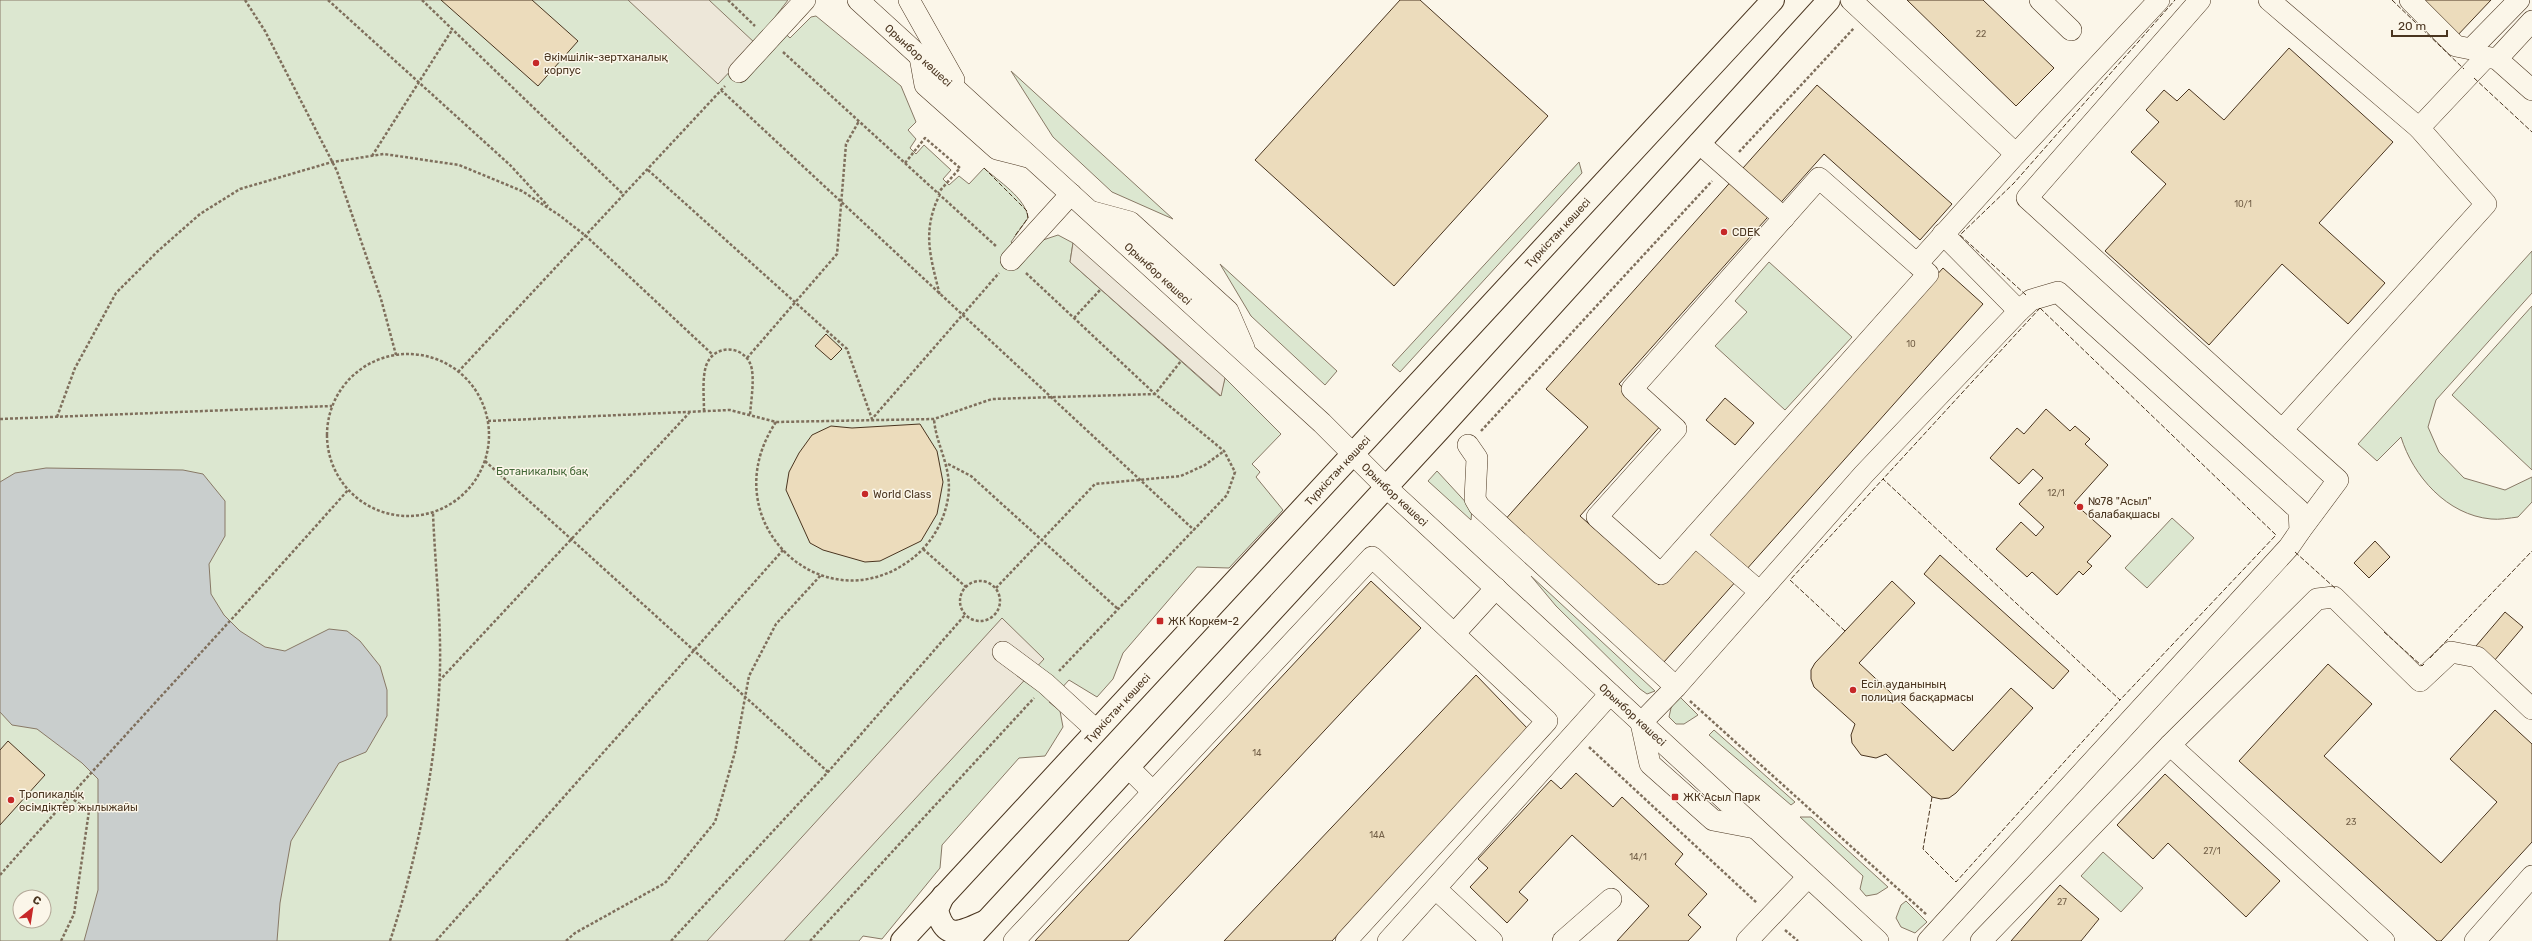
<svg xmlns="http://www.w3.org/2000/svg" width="2532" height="941" font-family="Rubik,sans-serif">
  <rect width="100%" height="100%" fill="#fbf6e9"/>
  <path fill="#dce7d0" stroke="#887966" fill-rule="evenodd" d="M0,0H788L772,21L790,38L811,17L816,16L901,86L916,122L908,130L916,139L910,148L916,154L924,145L951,170L943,179L949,185L959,176L969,184L984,168C998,181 1026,198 1028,218L1011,242L1026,255L1040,241L1058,235L1073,243L1070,262L1220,396L1225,378L1281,434L1252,464L1260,472L1256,477L1283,510L1229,568L1197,567L1123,653L1113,679L1097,697L1069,680L1049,702L1060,711L1063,727L1045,756L1019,758L942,845L940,868L882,939L863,936L859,941H0ZM20,897H44V921H20Z
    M1011,71L1173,219L1112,192L1053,137Z
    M1579,162L1582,173L1400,372L1392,365Z
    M2532,251V293L2436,400L2428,427L2439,452L2464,478L2505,490L2532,477V502L2518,517C2510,518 2499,520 2491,519C2447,515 2413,476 2401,437L2377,461L2358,444Z
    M1769,262L1852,337L1785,410L1715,346L1747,312L1735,301Z
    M1220,264L1337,371L1325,385L1251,316Z
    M2532,306V470L2452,395Z
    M1437,471L1472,509L1471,520L1428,481Z
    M2172,518L2194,538L2147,588L2125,568Z
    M1531,576L1655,691L1647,694L1640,689L1556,606Z
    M1678,695L1698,715L1684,724H1676L1669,717L1671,708Z
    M1714,730L1795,802L1791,805L1709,735Z
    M1800,817H1811L1888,887L1877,894L1866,896L1860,889L1863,876Z
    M2103,852L2143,888L2121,912L2081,876Z
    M1906,901L1927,922L1915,933L1901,927L1896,918L1901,905Z"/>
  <path fill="#ede7d9" stroke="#887966" d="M628,0H709L756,44L718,84Z
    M1073,243L1225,378L1221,396L1070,262Z
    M1002,618L1044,659L784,941H707Z"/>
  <path fill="#c9cecd" stroke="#887966" d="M46,468L183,470L203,474L225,501V536L209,564L211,594L224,615L240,631L265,647L285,651L329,629L347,631L360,641L380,666L387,690V716L366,752L339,763L291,841L280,903L277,941H84L98,890V779L82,763L37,729L12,725L0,712V482L15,473Z"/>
  <path fill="#ecdcbc" stroke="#4a3520" d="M441,0H532L578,41L538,86Z
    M1400,0H1420L1548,116L1394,286L1255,160Z
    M1907,0H1983L2054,68L2016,106Z
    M2418,0H2491L2455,38Z
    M2289,48L2393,142L2319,223L2385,283L2348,324L2282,264L2209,345L2105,251L2166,184L2131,152L2159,122L2146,110L2164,90L2177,101L2189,89L2224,120Z
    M1817,85L1952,204L1920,240L1824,154L1619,384L1663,423L1580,516L1659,585L1943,268L1983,304L1664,662L1503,522L1588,427L1546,389Z
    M826,334L842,349L831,360L815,346Z
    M1725,398L1754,423L1735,445L1706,420Z
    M2046,409L2070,431L2075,426L2090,439L2085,444L2108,465L2074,503L2111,536L2087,562L2092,566L2083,575L2079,571L2057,595L2032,572L2027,577L1996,549L2021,522L2036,536L2044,527L2019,504L2043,478L2033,469L2019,484L1990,458L2017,428L2024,434Z
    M920,424L937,451L943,482L937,514L921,541L880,561L865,562L823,550L810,543L786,490L789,472L799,453L812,435L831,426L852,428Z
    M2375,541L2390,557L2369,578L2354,563Z
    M1940,555L2069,671L2053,689L1924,574Z
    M1371,581L1421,628L1353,700L1128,941H1035Z
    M1892,581L1915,603L1859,663L1953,751L2011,688L2033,708L1956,793L1949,798L1941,799L1932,797L1886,754L1876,758L1861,755L1852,743L1851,735L1855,724L1814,687L1811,679V670L1815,663Z
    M2505,612L2523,627L2494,661L2476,646Z
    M2328,664L2372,704L2324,756L2441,863L2497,802L2450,759L2495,710L2532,744V842L2441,941H2437L2239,761Z
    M1476,675L1528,729L1332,941H1224Z
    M8,741L45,775L0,825V750Z
    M1576,773L1613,807L1622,797L1683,854L1675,864L1707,894L1688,915L1701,927L1688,941H1617L1649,906L1572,835L1519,892L1528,900L1507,923L1470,887L1488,868L1478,859L1551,780L1561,789Z
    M2165,774L2280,881L2246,917L2168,843L2153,859L2117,825Z
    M2060,885L2099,919L2081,941H2011Z"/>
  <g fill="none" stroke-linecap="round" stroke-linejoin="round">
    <defs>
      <g id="minor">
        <path id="s1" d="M858,0L1322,423L1386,487L1878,941"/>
        <path d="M909,0L954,80"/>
        <path d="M1851,0L2016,154L2159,0"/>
        <path d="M2040,0L2071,30"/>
        <path d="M2200,0L2027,198L2282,430L2486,204L2419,128L2269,0"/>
        <path d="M2410,0L2456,46L2471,49L2519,0"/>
        <path d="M920,57L925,85L997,149L1028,157"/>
        <path d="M2497,59L2532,21"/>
        <path d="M739,72L805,0"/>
        <path d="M2419,128L2486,57L2497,59L2532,90"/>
        <path d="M1699,143L1784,218"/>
        <path d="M1093,212L1130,222L1228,311L1244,348"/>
        <path d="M1943,234L2019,311"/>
        <path d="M1011,260L1071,194"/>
        <path d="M1917,264L1928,274L1661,574L1597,517L1676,429L1632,389L1819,178L1917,264L2016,154"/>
        <path d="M2282,430L2338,480L2300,531"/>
        <path d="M1468,445L1477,458L1475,499L1479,506L1676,687"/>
        <path d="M1695,536L1760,592"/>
        <path d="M1454,634L1496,588"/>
        <path d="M1003,652L1046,684L1096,730"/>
        <path d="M1641,723L1676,687L1864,474L2019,311L2031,300L2058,292L2299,510L2300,531L2289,547L1928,941"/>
        <path d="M1641,723L1650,764L1713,820L1755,828"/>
        <path d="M2170,745L2384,941"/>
        <path d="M1128,767L1153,792"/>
        <path d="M1436,889L1492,941"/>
        <path d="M1014,941L1372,557L1547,721L1346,941"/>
        <path d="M1388,941L1610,694"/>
        <path d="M1563,941L1611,899"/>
        <path d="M1747,941L1808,877"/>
        <path d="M1981,941L2170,745L2317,599L2334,597L2420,681L2451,652L2477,657L2532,709"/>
        <path d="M2475,941L2532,876"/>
      </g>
      <g id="major">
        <path d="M943,896L937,910C945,941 960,933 984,922"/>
        <path id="s2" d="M902,941L1773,0"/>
        <path d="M968,941L1439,430L1829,0"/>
      </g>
    </defs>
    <use href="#minor" stroke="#4a3520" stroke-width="22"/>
    <use href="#major" stroke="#4a3520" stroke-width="24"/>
    <path stroke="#7f6f5c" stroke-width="2.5" stroke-dasharray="3 2" stroke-linecap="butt" d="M245,0L265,31L337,171L381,299L396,355
      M328,0L510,165L548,206
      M422,0L624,195
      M728,0L755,26
      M783,52L997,247
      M721,90L1194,530
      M1739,152L1854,28
      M372,156L452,30
      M905,163L925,138L960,168L938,193
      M648,170L847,349L872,419L999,273
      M940,194C921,232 931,258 940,296
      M1026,273L1155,394L1224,451L1235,472L1227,495L1059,671
      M1074,318L1101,289
      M327 435a81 81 0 1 1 162 0a81 81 0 1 1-162 0Z
      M747,358L837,254L846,144L859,121
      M458,372L725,86
      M704,411C704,397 702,379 706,366C714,342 748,345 752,370C754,384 751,401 750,415
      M57,417L75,368L116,293L158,251L200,214L240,189L332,162L384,154L459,165L522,191L559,215L586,236L712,354
      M0,419L332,406
      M488,421L730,410L776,422L934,419L992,399L1155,394L1181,361
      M776,422C711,519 820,625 909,561C930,546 944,523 948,498C953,468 936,446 934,419
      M1481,431L1712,181
      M485,461L828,772
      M948,464L971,476L1118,609
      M923,549L966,587
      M960 601a20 20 0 1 1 40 0a20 20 0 1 1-40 0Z
      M996,588L1095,484L1181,476L1205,465L1224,451
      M439,681L690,412
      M1690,701L1927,915
      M1589,747L1757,903
      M0,875C114,745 233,620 348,490
      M1785,930L1798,941
      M61,941L74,914L89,811L69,796
      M390,941C418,856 438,757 440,667C441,616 435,564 433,513
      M436,941L783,550
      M566,941L575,933L665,883L715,822L735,752L749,676L776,624L821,575
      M671,941L828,772L965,615
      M810,941L1034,698"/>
    <use href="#minor" stroke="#fbf6e9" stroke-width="21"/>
    <use href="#major" stroke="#fbf6e9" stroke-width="22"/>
    <path stroke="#4a3520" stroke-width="1" stroke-dasharray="5 2" stroke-linecap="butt" d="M2392,0L2464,69
      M2474,78L2532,132
      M984,168L1027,211L1028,218L1014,237
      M2026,295L1960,235L2014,183L2175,0
      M2040,308L2276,535L2120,700L1883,479Z
      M2295,552L2336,589
      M1845,631L1790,580L1883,479
      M2384,632L2422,666L2424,664
      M2430,658L2532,551
      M1932,797L1923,849L1956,882L2120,700"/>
  </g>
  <g fill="#c62828" stroke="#fbf6e9" stroke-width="1.5">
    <circle cx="536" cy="63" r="4"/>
    <circle cx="1724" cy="232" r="4"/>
    <circle cx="865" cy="494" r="4"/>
    <circle cx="2080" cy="507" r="4"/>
    <rect x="1156" y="617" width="8" height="8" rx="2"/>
    <circle cx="1853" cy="690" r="4"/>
    <rect x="1671" y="793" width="8" height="8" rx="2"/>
    <circle cx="11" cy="800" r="4"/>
  </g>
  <g text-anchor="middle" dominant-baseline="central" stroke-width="3" stroke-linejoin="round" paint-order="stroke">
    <g font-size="9" fill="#725f47">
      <text x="1981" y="34">22</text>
      <text x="2243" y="204">10/1</text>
      <text x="1911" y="344">10</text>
      <text x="2056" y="493">12/1</text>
      <text x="1257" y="753">14</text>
      <text x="2351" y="822">23</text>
      <text x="1377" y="835">14А</text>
      <text x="2212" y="851">27/1</text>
      <text x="1638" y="857">14/1</text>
      <text x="2062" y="902">27</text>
    </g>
    <g font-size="11" fill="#4a3520" stroke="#fbf6e9">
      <text stroke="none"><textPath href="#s1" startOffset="82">Орынбор көшесі</textPath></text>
      <text stroke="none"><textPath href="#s2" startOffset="965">Түркістан көшесі</textPath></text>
      <text stroke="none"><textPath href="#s1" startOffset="406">Орынбор көшесі</textPath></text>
      <text stroke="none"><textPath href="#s2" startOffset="641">Түркістан көшесі</textPath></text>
      <text stroke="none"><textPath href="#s1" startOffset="730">Орынбор көшесі</textPath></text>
      <text stroke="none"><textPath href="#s2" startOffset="317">Түркістан көшесі</textPath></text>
      <text stroke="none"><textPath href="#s1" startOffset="1054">Орынбор көшесі</textPath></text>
    </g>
    <g font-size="11" fill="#4a3520" stroke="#fbf6e9" text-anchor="start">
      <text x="544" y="57">Әкімшілік-зертханалық<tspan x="544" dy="13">корпус</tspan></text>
      <text x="1732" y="232">CDEK</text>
      <text x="873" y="494">World Class</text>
      <text x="2088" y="501">№78 "Асыл"<tspan x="2088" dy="13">балабақшасы</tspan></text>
      <text x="1168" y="621">ЖК Коркем-2</text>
      <text x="1861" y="684">Есіл ауданының<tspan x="1861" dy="13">полиция басқармасы</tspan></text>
      <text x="19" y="794">Тропикалық<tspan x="19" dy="13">өсімдіктер жылыжайы</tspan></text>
      <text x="1683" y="797">ЖК Асыл Парк</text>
    </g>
    <g font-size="11" fill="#436837" stroke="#fbf6e9">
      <text x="542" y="471">Ботаникалық бақ</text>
    </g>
  </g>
  <g transform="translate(32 909) rotate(30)"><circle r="19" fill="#fbf6e9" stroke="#b4a999"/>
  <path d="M0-3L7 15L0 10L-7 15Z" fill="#c62828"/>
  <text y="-6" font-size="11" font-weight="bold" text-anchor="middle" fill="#4a3520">С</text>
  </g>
  <path d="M2392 30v6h55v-6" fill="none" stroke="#4a3520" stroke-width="2"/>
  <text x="2398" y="30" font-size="12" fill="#4a3520" stroke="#fbf6e9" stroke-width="3" paint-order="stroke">20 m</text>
</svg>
